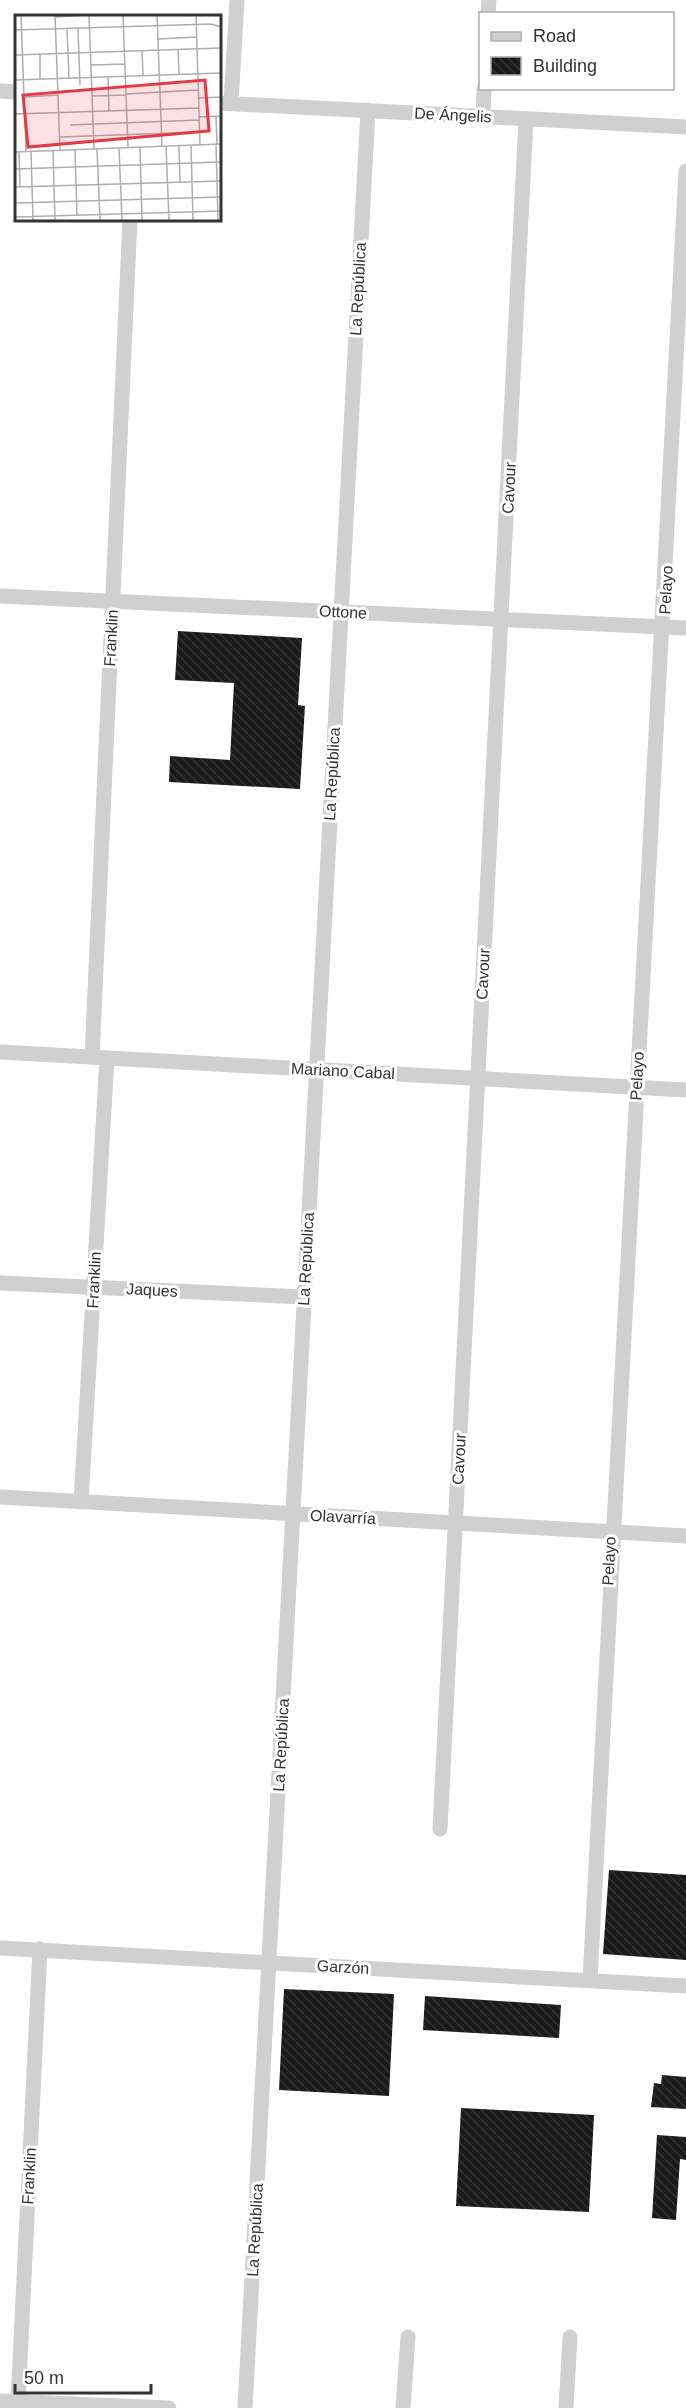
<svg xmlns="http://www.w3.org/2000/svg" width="686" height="2408" font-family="Arial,sans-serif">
  <defs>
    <pattern id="building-back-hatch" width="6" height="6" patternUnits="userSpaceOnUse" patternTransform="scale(1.5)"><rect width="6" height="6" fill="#1a1a1a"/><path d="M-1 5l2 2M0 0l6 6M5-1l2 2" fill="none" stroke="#333"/></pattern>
  </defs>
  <rect width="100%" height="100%" fill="#fff"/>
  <path fill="url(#building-back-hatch)" d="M178,631L302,638L298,705L305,706L300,789L169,782L170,756L230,760L234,683L175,680Z
    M609,1870L686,1875V1960L603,1954Z
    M284,1989L394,1994L389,2096L279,2090Z
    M425,1996L561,2005L559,2038L423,2030Z
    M662,2075L686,2077V2109L651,2107L654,2083L661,2084Z
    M461,2108L594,2115L589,2212L456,2206Z
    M657,2135L686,2137V2160L680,2159L676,2220L652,2218Z"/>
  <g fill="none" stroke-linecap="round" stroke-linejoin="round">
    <path stroke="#d0d0d0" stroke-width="15" d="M488,14L489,0
      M0,91L16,92
      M219,103L686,127
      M231,103L237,0
      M483,116L484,88
      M0,596L686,628
      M0,1052L686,1090
      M92,1057L130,219
      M0,1283L304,1297
      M0,1497L686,1536
      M81,1502L107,1058
      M440,1829L526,119
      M0,1948L686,1986
      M590,1980C618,1377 657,774 686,171
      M0,2401L169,2408
      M18,2402L40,1949
      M245,2408L368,110
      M403,2408L408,2337
      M566,2408L570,2337"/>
  </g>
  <g text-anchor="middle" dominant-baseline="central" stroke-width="6" stroke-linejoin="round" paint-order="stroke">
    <g font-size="16" fill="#333" stroke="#fff">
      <text transform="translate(453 115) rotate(3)">De Ángelis</text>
      <text transform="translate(358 289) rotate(-87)">La República</text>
      <text transform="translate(509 488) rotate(-87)">Cavour</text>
      <text transform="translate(666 590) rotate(-87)">Pelayo</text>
      <text transform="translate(343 612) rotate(3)">Ottone</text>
      <text transform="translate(111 638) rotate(-87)">Franklin</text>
      <text transform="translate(332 774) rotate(-87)">La República</text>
      <text transform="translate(483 974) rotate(-87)">Cavour</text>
      <text transform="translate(343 1071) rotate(3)">Mariano Cabal</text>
      <text transform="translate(637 1076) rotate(-87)">Pelayo</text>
      <text transform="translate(306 1259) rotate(-87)">La República</text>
      <text transform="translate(94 1280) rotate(-87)">Franklin</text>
      <text transform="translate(152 1290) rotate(3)">Jaques</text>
      <text transform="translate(459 1459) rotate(-87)">Cavour</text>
      <text transform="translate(343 1517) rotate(3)">Olavarría</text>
      <text transform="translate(609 1561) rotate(-87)">Pelayo</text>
      <text transform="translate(281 1745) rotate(-87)">La República</text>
      <text transform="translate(343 1967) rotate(3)">Garzón</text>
      <text transform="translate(29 2176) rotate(-87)">Franklin</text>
      <text transform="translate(255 2230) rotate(-87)">La República</text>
    </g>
  </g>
  <g transform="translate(15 15)">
    <rect width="206" height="206" fill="#fff"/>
    <path fill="none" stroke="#adadad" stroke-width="1.5" d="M6,0L11,136M40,0L45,135M74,0L79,134M108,0L113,133M142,0L147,131M181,0L185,130M40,2L70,0M52,14L54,63M63,14L65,70M0,15L196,9L206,12M143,24L181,22M163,34L164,59M127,36L128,60M25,39V64M0,40L206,33M76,50L110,49M93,62L94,96M0,65L206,58M111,79L183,75M77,81L111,80M9,82L43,80M184,83L206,82M0,99L184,93M201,101L202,130M184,102L206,101M55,110L184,105M45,122L185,117M176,130L178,205M201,130L203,205M151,131L154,205M164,131L165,167M125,132L127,205M104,133L107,205M82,134L85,205M38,135L40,205M60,135L62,201M16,136L18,205M0,137L206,129M4,137L5,172M0,154L206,147M0,172L206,166M0,188L206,182M0,202L206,196"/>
    <path fill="#e63946" fill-opacity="0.15" stroke="#e63946" stroke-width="3" d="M190,65L194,116L13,132L8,80Z"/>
    <rect width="206" height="206" fill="none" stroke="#333" stroke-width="3"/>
  </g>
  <rect x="479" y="12" width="195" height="78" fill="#ffffff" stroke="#adadad" stroke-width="1.5"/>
  <rect x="491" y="32" width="30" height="9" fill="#d0d0d0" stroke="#adadad" stroke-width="1.5"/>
  <text x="533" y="42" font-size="18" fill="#333333">Road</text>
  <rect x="491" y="57" width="30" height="18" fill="url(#building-back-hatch)" stroke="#adadad" stroke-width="1.5"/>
  <text x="533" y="72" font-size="18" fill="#333333">Building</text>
  <path d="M15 2384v9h136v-9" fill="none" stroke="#333333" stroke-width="3"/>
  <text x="24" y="2384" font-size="18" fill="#333333" stroke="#ffffff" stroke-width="4.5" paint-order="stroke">50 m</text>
</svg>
